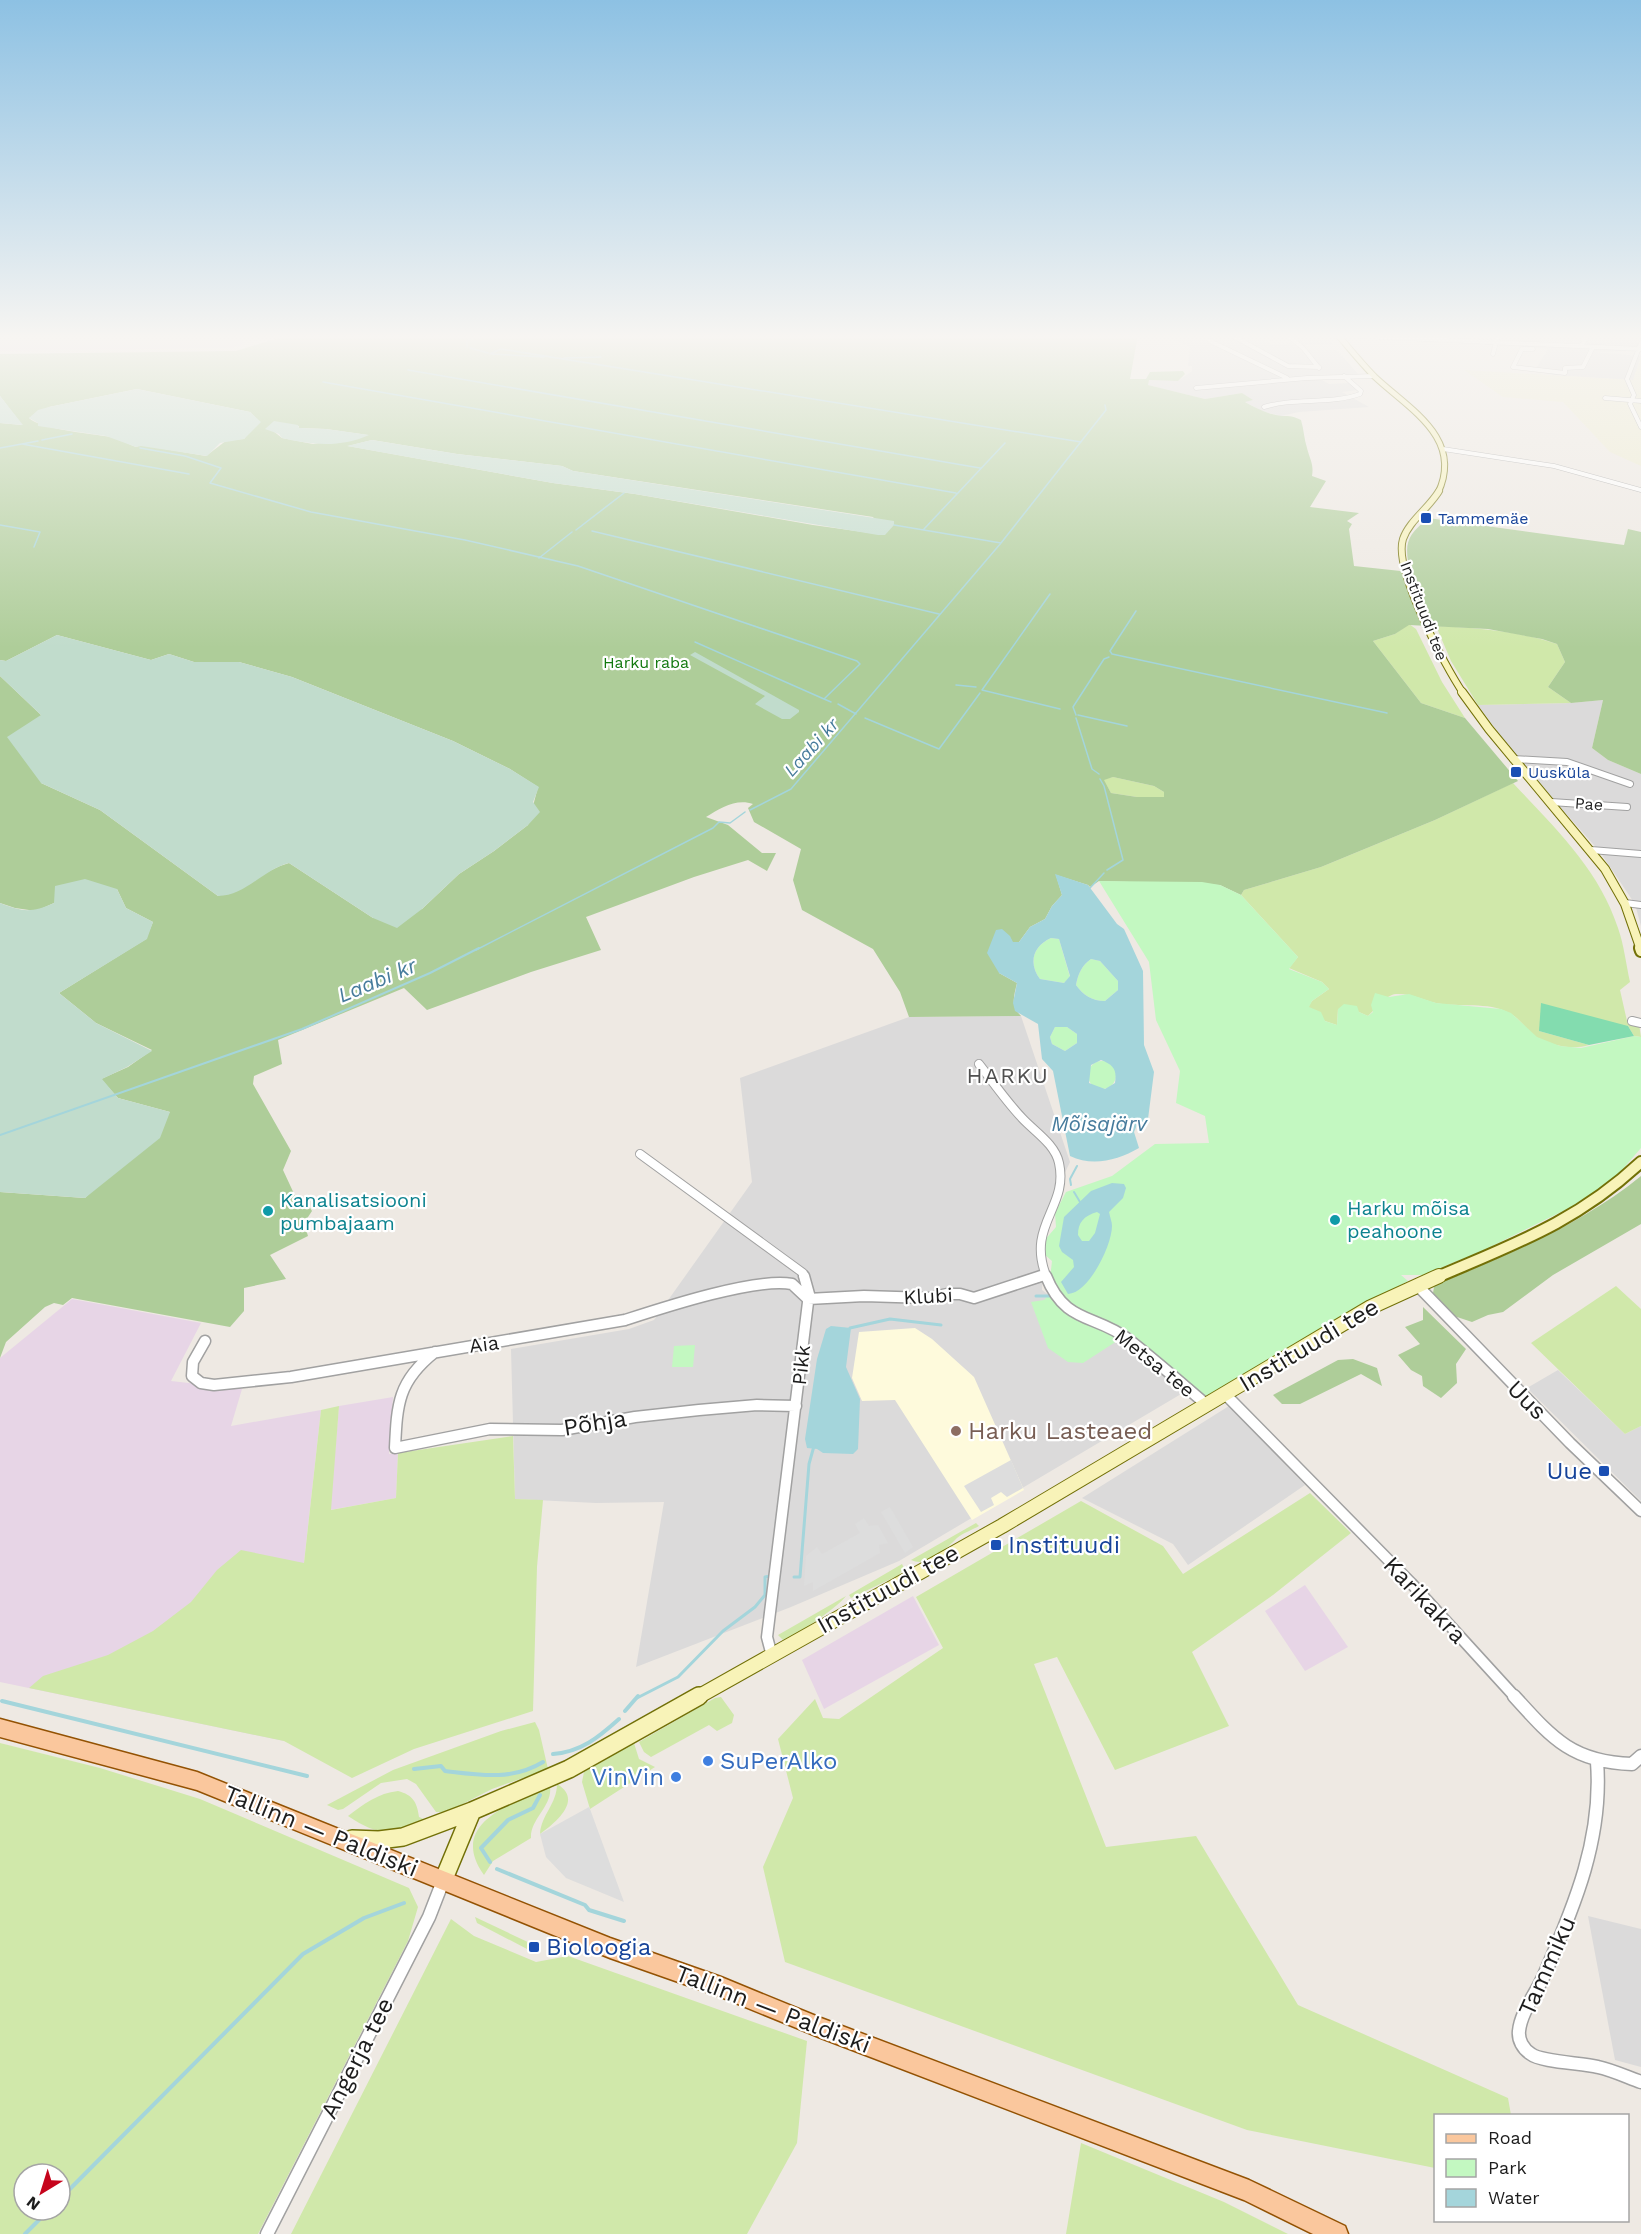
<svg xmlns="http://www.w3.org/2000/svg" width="1641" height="2234" font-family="'Work Sans',sans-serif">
  <rect width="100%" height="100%" fill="#eee9e3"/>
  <path fill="#dbdada" d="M1184,335H1325L1333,345H1303L1294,338L1265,339L1271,344L1292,343L1300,350H1337L1358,374L1313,375L1329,384L1350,383L1357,390L1342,392L1369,407L1299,412L1281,416L1261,411L1244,401L1252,400L1242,393L1205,399L1147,385L1148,380L1178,381L1192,371V366H1188L1190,347L1171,338Z
    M1473,335H1641V350L1594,352L1641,356L1633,380L1552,375L1537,367L1548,349L1478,344Z
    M1603,700L1592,748L1608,760L1641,774V926L1635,904L1600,852L1517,758L1478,705L1571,703Z
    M1021,1016L1070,1162L1044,1217L1042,1290L1088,1324L1198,1384L899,1561L791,1607L636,1667L664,1502L596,1503L515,1499L511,1349L629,1329L654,1320L752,1182L740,1078L909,1017Z
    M1558,1370L1625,1434L1641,1426V1501L1527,1388Z
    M1229,1406L1305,1485L1188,1565L1173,1544L1082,1498Z
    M1588,1916L1641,1929V2067L1615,2060Z"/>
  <path fill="#e7d5e6" d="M0,335H238L245,345L228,348L0,351Z
    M72,1299L201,1323L171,1381L242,1389L231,1426L321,1410L284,1741L0,1682V1358Z
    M393,1397L389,1454L398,1453L396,1498L330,1510L339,1406Z
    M1305,1585L1348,1647L1305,1671L1265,1611Z
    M913,1596L939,1645L824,1709L802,1660Z"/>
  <path fill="#fefadc" d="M915,1328L932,1339L974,1377L1024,1490L972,1520L895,1400L862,1401L852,1378L859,1332Z"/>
  <path fill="#edebcf" d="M1641,356V466L1610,452L1563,402L1503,397L1464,370L1633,380Z"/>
  <path fill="#d0e8aa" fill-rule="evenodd" d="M1409,624L1416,629L1442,682L1465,718L1421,703L1373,641L1395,634Z
    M1436,626C1477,628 1518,631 1557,644L1565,662L1548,687L1571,703L1478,705L1451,661Z
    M1113,777L1154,786L1164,792V797H1137L1111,793L1103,779Z
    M1513,783C1554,827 1599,869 1618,928C1624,945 1626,964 1630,982L1620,990L1627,1021L1639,1024L1641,1037L1634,1036L1628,1026L1539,1031L1589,1045C1573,1050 1551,1046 1536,1037C1526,1030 1520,1018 1509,1013C1488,1001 1459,1008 1436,1003C1424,1000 1410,993 1396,994C1385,995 1375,1010 1368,1016L1359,1012L1338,1009L1337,1025L1325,1021L1308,1007L1312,1001L1329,989L1322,982L1289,968L1298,957L1241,895L1244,890L1321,867L1435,820Z
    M1616,1286L1641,1309V1426L1625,1434L1531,1343Z
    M339,1406L331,1510L396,1498L398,1453L513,1436L515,1499L543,1500L537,1567L533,1711L414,1749L352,1778L284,1741L29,1688L43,1676L108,1655L153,1631L191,1602L217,1570L241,1550L304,1563L321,1410Z
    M1310,1493L1351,1533L1273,1595L1192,1652L1229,1726L1115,1770L1057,1657L1034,1664L1106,1847L1196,1836L1298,2005L1508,2098L1511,2115L1436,2116L1435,2168L1247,2130L785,1962L763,1867L793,1798L778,1739L815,1699L823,1718L839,1719L943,1648L916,1597L1081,1501L1163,1546L1183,1574Z
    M976,1523L979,1526C972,1530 963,1533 957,1538C946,1549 928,1568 911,1560Z
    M902,1564L904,1568L899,1575L851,1598L849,1595Z
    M846,1596C842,1603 797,1637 783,1640L778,1635Z
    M721,1697L734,1715L732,1723L717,1731L709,1725L651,1757L644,1752L639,1742L715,1698Z
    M535,1722L539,1730L548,1769L492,1789L447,1812H436L416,1784L407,1779L381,1783L343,1809L338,1810L327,1805L393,1770L501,1731Z
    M0,1743L100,1768L200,1799L409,1888L418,1907L408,1941L258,2234H0ZM24,2174H60V2210H24Z
    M634,1743L639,1759L655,1767L590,1809L582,1782L584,1772Z
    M557,1784C584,1800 555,1823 540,1834C541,1815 557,1804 557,1784Z
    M550,1786C553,1806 530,1819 531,1838L493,1861L484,1875C447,1823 512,1804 550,1786Z
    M398,1791C413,1795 417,1802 419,1817L426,1820C390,1833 381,1838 348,1816C364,1804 378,1793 398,1791Z
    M475,1917L532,1944L527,1949L477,1923Z
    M451,1919L474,1936L536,1962L568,1956L807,2041L797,2143L747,2234H291Z
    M1081,2143L1224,2202L1288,2234H1066Z"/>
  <path fill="#aecd99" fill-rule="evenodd" d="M288,335H1138L1130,379H1146L1150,372L1183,371L1185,374L1178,381L1149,380L1148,385L1205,399L1242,393L1253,400L1245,402C1256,408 1269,415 1282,416C1290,416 1293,416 1301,420C1304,430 1304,439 1307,448C1310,460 1314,464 1312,476L1326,481L1310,507L1359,513L1347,521L1352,524L1349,529L1354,566L1410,572C1404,543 1406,537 1428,518L1624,545L1628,529L1641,532V774L1608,760L1592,748L1603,700L1571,703L1548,687L1565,662L1557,644L1542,639L1488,629L1409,625L1395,634L1373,641L1421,703L1465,718L1518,781L1435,820L1321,867L1244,890L1241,895L1220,885L1099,881L1090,887L1088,885L1056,875L1062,895L1052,906L1045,919L1030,927L1019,942H1013L999,973L1017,983C1014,996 1010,1006 1021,1016L909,1017L900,992L873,949L802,910L793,880L801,849L754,822L748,808L753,804C737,798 720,808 706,817L728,825L762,853H776L767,871L748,860L694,877L586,917L601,950L531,972L427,1010L404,988L278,1040L282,1064L254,1076L253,1084L291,1151L283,1170L296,1198L307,1203L312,1211L304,1223L308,1236L270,1255L286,1279L244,1288V1311L230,1327L72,1298L63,1305L54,1303L45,1307L6,1342L0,1358V1192L85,1198L170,1112L118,1098L101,1079L128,1067L152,1050L96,1023L59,993L146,939L153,922L126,908L117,889L54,903L36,911L15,908L0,903V676L41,715V783L100,810L218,896L280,866L289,863L373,918L422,909L459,874L494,851L528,825L538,787L510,769L453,741L292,677L239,662H194L169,654L151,660L57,635L6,661L0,660V423L22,425L0,396V354L236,351ZM137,389L250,412L256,418L253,427L244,439L227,440L206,456L141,445L136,447C126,443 115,437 104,436C87,433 40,429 29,418L49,407ZM299,426V428L326,429L368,435L313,444L282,438L272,430ZM372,440L457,454L562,466L573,471L873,517L885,535L813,525L635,494L553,483L348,446ZM1113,777L1154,786L1164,792V797H1137L1111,793L1104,780Z
    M1641,1176V1224L1553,1275L1503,1312L1488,1315L1472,1322L1454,1316L1433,1293L1434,1287L1440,1283C1510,1253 1581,1225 1641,1176Z
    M1423,1307L1466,1349L1456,1364L1457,1383L1441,1398L1423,1386L1422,1376L1411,1370L1398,1355L1420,1344L1405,1327L1423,1320Z
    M1353,1359L1377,1368L1382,1386L1361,1374L1300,1404H1282L1273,1395L1338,1360Z"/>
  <path fill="#c1dccc" d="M137,389L250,412L261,422L244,439L220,443L207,456L141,446L136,447L106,436L38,426V423L29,418L38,410L49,407Z
    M0,396L23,425L0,423Z
    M274,421L298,425L299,428L326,429L369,435C340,448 312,445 282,438L279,434L265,429Z
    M372,440L457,454L562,466L573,471L894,521V525L885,535H878L635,494L553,483L347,446Z
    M57,635L151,660L169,654L194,662H239L292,677L453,741L510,769L539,787L533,802L540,812L528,825L494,851L459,874L422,909L397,928L373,918L289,863C264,869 245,896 218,896L100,810L41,783L7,737L41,715L0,676V660L6,661Z
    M695,652L799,710V712L790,719H782L755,704L765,696L690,655Z
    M85,879L117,889L126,908L153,922L147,939L59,993L96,1023L152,1051L127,1067L102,1079L118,1098L170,1112L160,1138L85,1198L0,1192V903C23,912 31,913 54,903L55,886Z"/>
  <path fill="#c3f8c1" d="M1099,881L1202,882L1220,885L1241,895L1298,957L1289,969L1322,982L1329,989L1312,1001L1309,1007L1321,1012L1325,1021L1337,1025L1338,1009L1344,1004L1357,1006L1359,1012L1368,1016L1373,1012L1371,1005L1375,993L1389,997L1409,994L1436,1003L1501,1009L1511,1013L1537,1037L1560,1046L1581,1048L1634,1036L1641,1037V1148L1615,1178L1571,1207L1482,1251L1423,1275H1401L1408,1281L1304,1338L1209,1396L1202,1395L1174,1373L1160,1374L1117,1341L1083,1363L1068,1362L1048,1348L1031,1302L1044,1300L1048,1296L1052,1261L1044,1254L1043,1242L1056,1227L1055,1213L1066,1192L1112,1176L1155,1144L1209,1143L1205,1116L1176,1103L1180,1071L1156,1020L1149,962Z
    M1051,938L1059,939L1070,977L1064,983L1040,979C1028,963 1033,946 1051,938Z
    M1091,959L1100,961L1118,981V990L1105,1001C1092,1001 1083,995 1076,985C1078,974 1082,965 1091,959Z
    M1055,1027H1067L1077,1034V1043L1065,1051L1052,1044L1050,1037Z
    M1088 1075a14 14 0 1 1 28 0a14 14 0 1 1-28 0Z
    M695,1345L693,1367H672L674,1346Z"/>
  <path fill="#83dcaf" d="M1541,1003L1628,1026L1634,1036L1589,1045L1539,1031Z"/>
  <path fill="#ddd" d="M1011,1460L1023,1488L1007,1497L1001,1492L991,1498L994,1505L981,1512L964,1486Z
    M890,1507L913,1547L905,1553L881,1512Z
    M864,1518L869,1526L878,1525L888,1543L879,1545L880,1553L813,1591V1582L804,1586L806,1556L817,1547L822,1554L860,1533L855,1524Z
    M589,1807L590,1809L624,1902L566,1878L546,1857L540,1834Z"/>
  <path fill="#a4d5db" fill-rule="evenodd" d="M1055,874L1088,885L1117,924L1124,929L1143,971L1144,1045L1154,1072L1148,1119L1137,1125L1134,1132L1139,1148C1118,1160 1093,1167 1070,1156L1053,1071L1042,1059L1038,1024L1015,1011L1013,1003L1017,983L999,973L987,953L996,930L1002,929L1010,936L1013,942H1019L1030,927L1045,919L1052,906L1062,895ZM1051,938L1059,939L1070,976L1064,983L1040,979C1028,963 1033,946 1051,938ZM1091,959L1100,961L1118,981V990L1105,1001C1092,1001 1083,995 1076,985C1078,974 1082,965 1091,959ZM1055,1027H1067L1077,1034V1043L1065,1051L1052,1044L1050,1037ZM1101,1060C1114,1065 1117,1070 1115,1083L1105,1089L1089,1083L1091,1065Z
    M1112,1183L1124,1184L1126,1188L1123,1198L1109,1212C1110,1217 1112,1222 1112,1226C1112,1245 1089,1293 1068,1294L1061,1282L1074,1267L1073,1260L1062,1252L1059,1246L1064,1217L1091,1191ZM1097,1212L1100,1214L1095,1233L1089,1241H1082L1078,1235C1078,1222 1084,1216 1097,1212Z
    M831,1326L851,1328L846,1367L860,1399L858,1449L853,1454L823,1453L817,1449L807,1448L805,1439L817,1359L826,1329Z"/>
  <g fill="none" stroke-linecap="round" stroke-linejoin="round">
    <path stroke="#a4d5db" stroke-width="1.5" d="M727,335H733
      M467,347V341L477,336
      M470,348L488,353
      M490,354L501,349L1081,442
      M490,354L544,357
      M564,358L601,357
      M408,370L980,468
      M323,382L956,493
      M42,440L72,434
      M22,444L189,474
      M0,448L38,441
      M140,448L185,456L221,468L210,483L311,512L465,540L578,566L857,661L860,664L824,699L831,702
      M0,525L40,532L34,547
      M894,525L1001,543
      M924,529L1005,443
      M576,530L624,493
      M592,531L939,614
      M539,558L572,532
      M1050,594L982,690L1060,709
      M1136,611L1110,651L1112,654L1387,713
      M695,642L824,699
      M956,685L976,687
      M838,704L856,714
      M1076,715L1073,707L1104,659L1109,657
      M1078,715L1127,726
      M865,718L939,749L980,693
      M1076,718L1092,769L1099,774
      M1100,779L1104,786L1123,860L1107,870
      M750,810L791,789L1001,543L1106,410L1105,405
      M1090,888L1104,873
      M476,950L713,828L719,822L730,823L745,812"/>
    <path stroke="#a4d5db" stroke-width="2" d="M0,1135L302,1029L430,973L479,948
      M1071,1185L1070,1179L1077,1166
      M1074,1192L1080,1202"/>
    <path stroke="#a4d5db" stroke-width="3" d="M1036,1296H1053
      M850,1328L890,1319L941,1325
      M794,1577H800L809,1464L814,1446
      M637,1698L678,1677L723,1631L755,1607L765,1595V1577L770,1576"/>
    <path stroke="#a4d5db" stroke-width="4" d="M2,1701L307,1776
      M625,1711L638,1696
      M553,1754C581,1752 599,1737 619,1719
      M414,1769L441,1766L445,1771C479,1775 512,1781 543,1762
      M490,1862L481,1848L508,1820L533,1808L540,1795
      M497,1869L585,1905L589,1910L624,1921
      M60,2199L303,1954L364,1918L404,1903
      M25,2234L49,2210"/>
    <defs>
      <path id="street-far4" d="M1231,335L1288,366L1319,367
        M1287,335L1303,348L1319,368
        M1338,335L1641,349
        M1210,341L1287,378
        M1641,343L1627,379L1634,395L1630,404L1641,427
        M1581,346L1588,335
        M1533,349H1522L1513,367L1565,373V368L1583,367L1593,347
        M1493,354L1498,335
        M1196,388L1307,378L1374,376
        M1605,398L1641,401
        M1264,407C1296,397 1329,405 1360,394L1361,391L1344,376
        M1443,449L1554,466L1641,490"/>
      <path id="street-far3" d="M1513,759L1567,762L1630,784
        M1551,802L1627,807
        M1591,850L1641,854
        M1625,903L1641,905"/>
      <path id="street-far2" d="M1632,1021L1641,1023
        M979,1064C993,1082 1006,1101 1022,1118C1035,1132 1055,1144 1059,1163C1069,1208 1025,1225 1047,1278
        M640,1154L803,1273L804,1278
        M1037,1278L1045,1275"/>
      <path id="street-far1" d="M1046,1276C1065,1324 1095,1314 1128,1339C1155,1360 1181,1383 1207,1405
        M1417,1285L1570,1443L1641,1511
        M205,1341L193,1362L192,1376L201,1383L214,1385L291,1377L625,1320C662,1308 756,1277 792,1284L808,1299L864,1296L928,1298L947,1294H960L974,1298L1041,1276
        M435,1352C398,1381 397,1404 395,1448L490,1429L562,1430L635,1417L699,1410L757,1405L796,1406
        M1226,1395L1411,1583L1516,1698
        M772,1656L767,1637L809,1294L804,1276"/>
      <path id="street" d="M1514,1696C1552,1738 1572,1762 1632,1764L1641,1756
        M1597,1762C1603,1837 1575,1905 1545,1973C1538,1991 1521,2011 1519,2031C1518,2040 1523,2049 1531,2054C1541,2062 1583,2063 1598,2067C1612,2070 1627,2077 1641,2082
        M267,2234L429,1917L443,1881"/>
      <path id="secondary-far5" d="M1338,335C1350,349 1362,364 1375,377C1409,409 1464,438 1438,493"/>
      <path id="secondary-far4" d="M1439,491C1429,508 1409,521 1403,539C1393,570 1445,666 1463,693"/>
      <path id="secondary-far3" d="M1462,692L1489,729L1605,869L1625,904L1641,950"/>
      <path id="secondary-far2" d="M1640,948L1641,951
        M1435,1278C1514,1244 1577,1222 1641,1162"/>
      <path id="secondary-far1" d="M696,1698L1002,1526L1371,1307L1439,1276"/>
      <path id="secondary" d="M352,1839L379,1840L403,1837L472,1811L569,1769L699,1696
        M443,1881L472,1811"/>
      <path id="primary" d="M0,1719L197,1772L610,1938L721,1977L821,2018L1249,2180L1345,2226L1348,2234H1313L1244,2200L821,2038L721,1997L610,1958L197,1790L0,1737Z"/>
    </defs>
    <use href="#street-far4" stroke="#a1a1a1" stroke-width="5"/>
    <use href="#street-far3" stroke="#a1a1a1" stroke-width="8"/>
    <use href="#street-far2" stroke="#a1a1a1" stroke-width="10"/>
    <use href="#street-far1" stroke="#a1a1a1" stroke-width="13"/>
    <use href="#street" stroke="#a1a1a1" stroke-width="15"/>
    <use href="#secondary-far5" stroke="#727007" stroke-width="7"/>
    <use href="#secondary-far4" stroke="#727007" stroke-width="8"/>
    <use href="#secondary-far3" stroke="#727007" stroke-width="10"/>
    <use href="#secondary-far2" stroke="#727007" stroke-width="14"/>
    <use href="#secondary-far1" stroke="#727007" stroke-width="16"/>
    <use href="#secondary" stroke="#727007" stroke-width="20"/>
    <use href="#primary" stroke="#935203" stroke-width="3"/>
    <use href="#street-far4" stroke="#fff" stroke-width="4"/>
    <use href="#street-far3" stroke="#fff" stroke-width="6"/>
    <use href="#street-far2" stroke="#fff" stroke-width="8"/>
    <use href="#street-far1" stroke="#fff" stroke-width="10"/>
    <use href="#street" stroke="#fff" stroke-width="12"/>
    <use href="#secondary-far5" stroke="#f8f3b8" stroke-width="5"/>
    <use href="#secondary-far4" stroke="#f8f3b8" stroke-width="6"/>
    <use href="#secondary-far3" stroke="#f8f3b8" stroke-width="8"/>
    <use href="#secondary-far2" stroke="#f8f3b8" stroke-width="10"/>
    <use href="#secondary-far1" stroke="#f8f3b8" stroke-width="14"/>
    <use href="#secondary" stroke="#f8f3b8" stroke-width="17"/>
    <use href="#primary" fill="#fac79d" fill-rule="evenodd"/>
  </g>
  <linearGradient id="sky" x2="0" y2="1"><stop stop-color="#8dc1e3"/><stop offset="0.52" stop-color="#f7f5f2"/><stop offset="1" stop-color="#f7f5f2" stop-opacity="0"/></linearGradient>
  <rect width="1641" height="648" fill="url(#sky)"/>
  <g fill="#1a4fb4" stroke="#fff" stroke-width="2">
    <rect x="1420" y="512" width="12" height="12" rx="3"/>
    <rect x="1510" y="766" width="12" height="12" rx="3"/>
    <rect x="1598" y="1465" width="12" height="12" rx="3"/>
    <rect x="990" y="1539" width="12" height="12" rx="3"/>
    <rect x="528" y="1941" width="12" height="12" rx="3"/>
  </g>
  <g fill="#0f9aa8" stroke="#fff" stroke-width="2">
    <circle cx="268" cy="1211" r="6"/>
    <circle cx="1335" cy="1220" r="6"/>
  </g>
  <circle fill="#8d6e63" stroke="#fff" stroke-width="2" cx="956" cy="1431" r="6"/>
  <g fill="#3f7fe0" stroke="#fff" stroke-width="2">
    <circle cx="708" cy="1761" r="6"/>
    <circle cx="676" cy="1777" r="6"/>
  </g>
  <g text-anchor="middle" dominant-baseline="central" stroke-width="4.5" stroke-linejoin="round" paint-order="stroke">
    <g font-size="16" fill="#164399" stroke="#fff" text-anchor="start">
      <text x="1438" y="518">Tammemäe</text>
      <text x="1528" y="772">Uusküla</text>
    </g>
    <g font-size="16" fill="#1d1d1d" stroke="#fff">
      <text transform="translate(1424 611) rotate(69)">Instituudi tee</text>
      <text transform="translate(1589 804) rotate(4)">Pae</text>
    </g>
    <g font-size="16" fill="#12790e" stroke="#fff">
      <text x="646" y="662">Harku raba</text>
    </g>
    <g font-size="18" font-style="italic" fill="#467b9c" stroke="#fff">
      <text transform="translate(811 747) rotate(-48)">Laabi kr</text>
    </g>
    <g font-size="20" fill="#0d838f" stroke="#fff" text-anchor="start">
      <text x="280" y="1200">Kanalisatsiooni<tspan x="280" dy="23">pumbajaam</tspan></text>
      <text x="1347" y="1208">Harku mõisa<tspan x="1347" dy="23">peahoone</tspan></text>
    </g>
    <g font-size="20" fill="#1d1d1d" stroke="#fff">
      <text transform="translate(928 1296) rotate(-3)">Klubi</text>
      <text transform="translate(484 1344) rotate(-7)">Aia</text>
      <text transform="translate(1155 1363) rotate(39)">Metsa tee</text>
      <text transform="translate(801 1365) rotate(-84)">Pikk</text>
    </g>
    <g font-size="21" font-style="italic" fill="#467b9c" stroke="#fff">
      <text transform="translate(377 980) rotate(-23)">Laabi kr</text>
      <text x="1099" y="1123">Mõisajärv</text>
    </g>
    <g font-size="22" letter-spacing="1.5" fill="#505050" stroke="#fff">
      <text x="1008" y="1075">HARKU</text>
    </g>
    <g font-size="24" fill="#1d1d1d" stroke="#fff">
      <text transform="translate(1309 1345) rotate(-31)">Instituudi tee</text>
      <text transform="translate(1527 1400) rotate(45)">Uus</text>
      <text transform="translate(595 1423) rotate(-9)">Põhja</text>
      <text transform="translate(888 1589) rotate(-29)">Instituudi tee</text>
      <text transform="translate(1425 1600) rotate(47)">Karikakra</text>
      <text transform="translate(321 1831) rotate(22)">Tallinn — Paldiski</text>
      <text transform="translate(1547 1966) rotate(-66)">Tammiku</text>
      <text transform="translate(773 2009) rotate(21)">Tallinn — Paldiski</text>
      <text transform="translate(357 2058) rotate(-63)">Angerja tee</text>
    </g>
    <g font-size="24" fill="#785e54" stroke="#fff" text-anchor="start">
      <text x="968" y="1431">Harku Lasteaed</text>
    </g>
    <g font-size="24" fill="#164399" stroke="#fff" text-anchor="start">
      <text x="1592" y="1471" text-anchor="end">Uue</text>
      <text x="1008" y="1545">Instituudi</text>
      <text x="546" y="1947">Bioloogia</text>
    </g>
    <g font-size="24" fill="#366cbe" stroke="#fff" text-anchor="start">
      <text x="720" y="1761">SuPerAlko</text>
      <text x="664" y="1777" text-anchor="end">VinVin</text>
    </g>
  </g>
  <rect x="1434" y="2114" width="195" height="108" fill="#ffffff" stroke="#a5a5a5" stroke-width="1.5"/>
  <rect x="1446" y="2134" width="30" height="9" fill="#fac79d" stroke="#a5a5a5" stroke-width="1.5"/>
  <text x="1488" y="2144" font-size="18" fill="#1d1d1d">Road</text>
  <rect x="1446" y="2159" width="30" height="18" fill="#c3f8c1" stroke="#a5a5a5" stroke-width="1.5"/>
  <text x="1488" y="2174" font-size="18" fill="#1d1d1d">Park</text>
  <rect x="1446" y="2189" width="30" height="18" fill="#a4d5db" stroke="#a5a5a5" stroke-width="1.5"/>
  <text x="1488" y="2204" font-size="18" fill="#1d1d1d">Water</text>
  <g transform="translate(42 2192) rotate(218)"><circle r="28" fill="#ffffff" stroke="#a5a5a5" stroke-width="1.5"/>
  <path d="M0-4.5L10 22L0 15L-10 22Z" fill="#c6041c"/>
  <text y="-9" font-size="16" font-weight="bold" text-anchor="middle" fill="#1d1d1d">N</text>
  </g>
</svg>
